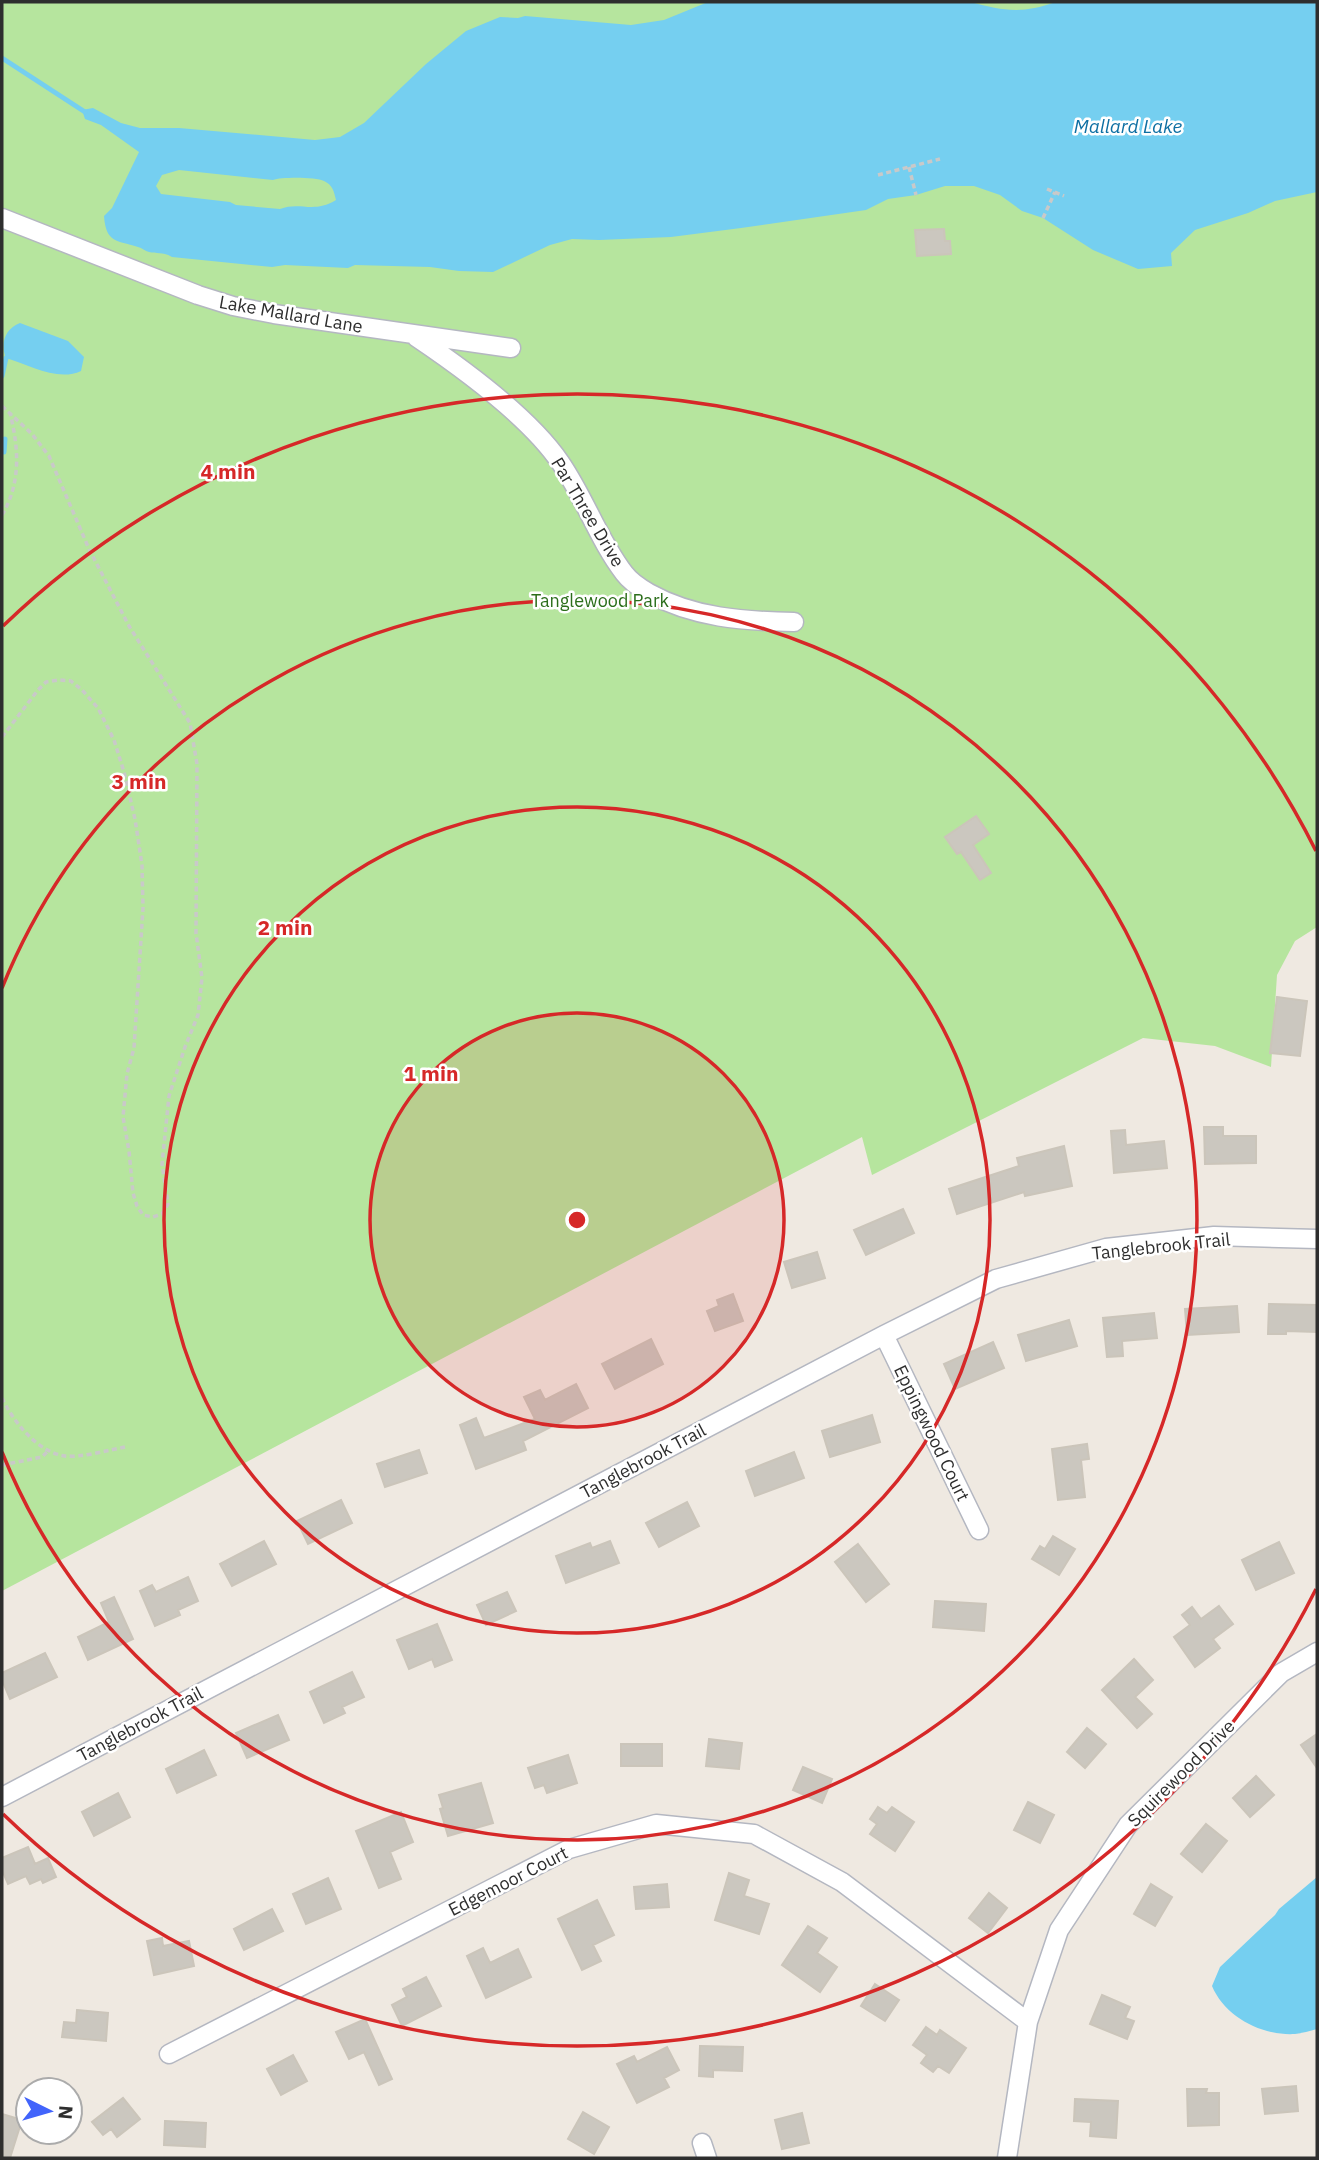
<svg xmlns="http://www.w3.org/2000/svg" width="1319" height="2160" font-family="'IBM Plex Sans',sans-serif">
  <rect width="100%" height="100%" fill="#efe9e1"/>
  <path fill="#b6e59e" d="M2,2H1317V927L1295,941L1277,975L1271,1067L1215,1046L1143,1038L872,1175L862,1137L2,1591Z"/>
  <path fill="#75cff0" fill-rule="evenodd" d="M708,2H971C1002,11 1024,14 1055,2H1317V192L1275,201L1248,213L1195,230L1171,253L1172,266L1138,269L1093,250L1043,218L1022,211L1000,195L974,186H945L916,195L888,199L866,210L741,228L671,237L599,240L572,239L550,245L493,272L459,271L430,267L355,265L348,268L285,265L272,267L172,257C164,252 157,254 149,252C145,251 142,248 138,247C116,240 106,243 104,216L112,208L139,152L101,125L85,119L82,110L93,108L121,123L140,128H179L315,140L340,137L364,123L426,64L466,31L500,17L518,18L525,16L631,25L664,20ZM179,170L273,180C281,177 316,177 324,181C333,185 334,192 336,200C313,214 300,201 280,209L236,205L230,202L161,194L156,186L162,175Z
    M20,323L68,341L84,357L81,371C58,382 29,365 6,358C0,343 5,329 20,323Z
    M1317,1877V2029C1310,2031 1302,2033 1295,2034C1262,2036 1225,2017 1212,1986L1220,1967L1275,1915L1279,1909Z"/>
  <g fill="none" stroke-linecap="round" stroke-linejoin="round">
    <path stroke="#75cff0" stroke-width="5" d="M2,58L85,112
      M2,376L6,358L9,355
      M4,452L5,439"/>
  </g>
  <path fill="#cbc7bf" stroke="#cbc5ba" stroke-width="2" d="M944,229L945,241H950L951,254L917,256L915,230Z
    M976,816L989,834L973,845L991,873L980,880L961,852L957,854L945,837Z
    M1277,997L1307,1001L1300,1056L1270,1053Z
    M1204,1127H1223V1136H1256V1163L1205,1164Z
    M1125,1130L1126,1145L1164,1141L1167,1168L1114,1173L1111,1131Z
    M1064,1146L1072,1186L1025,1196L1024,1192L957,1214L949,1189L1019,1166L1017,1158Z
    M903,1209L914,1233L866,1255L854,1230Z
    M817,1252L825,1278L792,1288L784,1262Z
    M733,1294L743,1321L715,1331L707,1311L719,1306L717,1300Z
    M1269,1304L1317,1305V1332L1286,1331V1334H1268Z
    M1237,1306L1239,1332L1187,1335L1185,1309Z
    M1154,1313L1157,1338L1122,1341L1123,1356L1107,1357L1103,1318Z
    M1069,1320L1077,1346L1026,1361L1018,1335Z
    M651,1339L663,1364L615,1389L602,1364Z
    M993,1342L1004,1368L955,1389L944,1364Z
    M576,1384L588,1408L523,1441L526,1450L476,1469L460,1425L476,1418L484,1438L535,1419L524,1397L540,1390L545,1400Z
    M872,1415L880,1442L830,1457L822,1431Z
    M1087,1444L1089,1459L1081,1460L1085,1497L1058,1500L1052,1449Z
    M419,1450L427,1473L385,1487L377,1464Z
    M794,1452L804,1478L755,1496L746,1471Z
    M341,1500L352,1523L308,1544L297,1521Z
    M687,1502L699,1526L659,1547L646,1523Z
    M1053,1536L1075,1549L1059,1575L1032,1559L1040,1546L1045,1549Z
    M264,1541L276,1564L232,1586L220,1564Z
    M610,1541L619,1563L566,1583L556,1556L590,1543L592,1548Z
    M1279,1542L1294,1573L1256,1590L1242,1560Z
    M858,1544L889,1584L866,1602L835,1562Z
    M188,1577L198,1601L178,1610L180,1615L155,1626L140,1591L152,1585L156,1592Z
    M507,1592L516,1611L486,1625L477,1605Z
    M114,1597L133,1639L88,1660L78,1637L109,1622L101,1603Z
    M935,1601L986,1604L984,1631L933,1627Z
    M1219,1606L1233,1624L1213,1639L1220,1648L1195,1667L1174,1637L1190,1625L1182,1615L1192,1607L1201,1619Z
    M437,1624L452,1660L435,1667L432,1659L409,1669L397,1640Z
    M45,1653L57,1677L10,1699L2,1680V1673Z
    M1134,1659L1153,1680L1135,1697L1152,1714L1137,1728L1102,1690Z
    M352,1672L364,1697L342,1707L345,1713L324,1723L310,1692Z
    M278,1715L289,1740L247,1758L236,1733Z
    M1087,1728L1106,1744L1085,1768L1067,1752Z
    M1317,1734V1768L1301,1745Z
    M709,1739L742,1743L739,1769L706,1766Z
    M621,1744H662V1766H621Z
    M204,1750L216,1775L177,1793L166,1769Z
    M568,1755L577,1783L547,1793L544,1785L535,1788L528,1768Z
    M803,1767L832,1779L822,1803L793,1790Z
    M1256,1776L1274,1795L1250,1817L1233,1798Z
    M481,1783L493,1823L448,1836L440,1809L443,1808L439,1795Z
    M118,1793L130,1817L94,1836L82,1812Z
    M1028,1802L1054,1815L1040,1843L1014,1830Z
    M878,1807L887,1813L892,1807L914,1822L895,1851L870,1834L877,1824L870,1819Z
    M401,1812L413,1842L390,1852L401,1879L379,1888L356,1831Z
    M1206,1824L1227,1841L1202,1872L1181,1854Z
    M28,1847L35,1864L48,1858L56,1877L43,1883L41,1879L30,1884L26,1876L8,1884L2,1870V1858Z
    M729,1873L749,1880L744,1896L769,1904L759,1934L715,1920Z
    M328,1878L341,1909L306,1924L293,1894Z
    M667,1884L669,1907L636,1909L634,1887Z
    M1151,1884L1172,1897L1155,1926L1134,1914Z
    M989,1893L1007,1908L988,1933L969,1918Z
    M597,1900L614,1935L593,1945L601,1961L582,1970L558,1919Z
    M272,1909L283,1931L244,1950L234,1929Z
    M808,1926L827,1938L817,1953L837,1967L820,1992L782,1965Z
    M162,1938L163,1946L189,1941L194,1966L154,1975L147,1941Z
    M483,1948L490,1963L518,1949L531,1977L486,1998L467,1956Z
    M426,1977L441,2006L402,2026L392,2005L407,1997L403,1989Z
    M875,1984L899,2000L885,2021L861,2006Z
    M1102,1995L1130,2007L1125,2018L1134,2021L1127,2039L1090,2024Z
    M77,2010L108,2013L106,2041L62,2037L64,2022L76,2023Z
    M365,2019L392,2079L379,2085L364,2052L349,2059L336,2032Z
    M926,2027L937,2035L940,2030L966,2048L949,2073L938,2066L933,2072L921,2063L927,2055L913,2045Z
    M700,2046L743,2047L742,2071L713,2070V2077L699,2076Z
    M667,2047L679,2070L664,2078L669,2087L637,2103L617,2064L634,2056L637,2062Z
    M293,2055L307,2081L281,2095L267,2069Z
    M1296,2086L1298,2111L1265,2114L1262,2089Z
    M1187,2089H1207L1206,2093H1219V2125L1188,2126Z
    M123,2098L140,2119L117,2137L111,2129L103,2135L92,2122Z
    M1075,2099L1118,2101L1116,2138L1090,2136L1091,2122L1074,2121Z
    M583,2112L609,2127L594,2154L568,2139Z
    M802,2113L809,2143L782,2149L775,2120Z
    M2,2114L22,2120L10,2158H2Z
    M165,2121L206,2123L205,2147L164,2145Z"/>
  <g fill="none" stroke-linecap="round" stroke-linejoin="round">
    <defs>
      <path id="street" d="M2,218L198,295L233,306L274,314L511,348
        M416,337C462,368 529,417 560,462C585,498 598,539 624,573C630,581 640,588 649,593C694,618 743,621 794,622
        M884,1335L979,1530
        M2,1797L884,1335L996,1279L1106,1248L1214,1236L1317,1239
        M169,2054L569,1849L656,1824L754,1834L842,1882L1028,2022
        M702,2143L707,2158
        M1007,2158L1028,2022L1059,1930L1128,1825L1281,1673L1317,1652"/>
    </defs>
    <use href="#street" stroke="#b4b7c1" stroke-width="21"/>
    <path stroke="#c9c9c9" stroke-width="3.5" stroke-dasharray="5 3.5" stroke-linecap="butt" d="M909,167L916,195
      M878,175L940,159
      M1047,189L1064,196
      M1043,218L1055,192
      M2,406L32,434L49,456L89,549L129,626L190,723L197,764L196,933L202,978L198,1015L185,1047L169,1096L162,1164L168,1204L162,1214L153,1217L143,1215L137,1206L133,1193L129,1151L123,1117L127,1074L134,1048L143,908L142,865L135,819L124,772L114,740L98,708L82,690L71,681L59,680L46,682L38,690L2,737
      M2,515C21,483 19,449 10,413
      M2,1398C13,1421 37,1452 65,1456C79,1458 110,1450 125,1447
      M2,1465L42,1457L48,1451"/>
    <use href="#street" stroke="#fff" stroke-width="18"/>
  </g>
  <circle cx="577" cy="1220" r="207" fill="#d62828" fill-opacity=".12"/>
  <g fill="none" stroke="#d62828" stroke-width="3.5">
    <circle cx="577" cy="1220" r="207"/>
    <circle cx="577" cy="1220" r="413"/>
    <path d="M2 988A620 620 0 1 1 2 1452"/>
    <path d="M1316 1589A826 826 0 0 1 3 1814M3 626A826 826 0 0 1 1316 851"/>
  </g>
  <g text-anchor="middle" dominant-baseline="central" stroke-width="5" stroke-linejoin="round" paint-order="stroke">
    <g font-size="18" fill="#2e2e2e" stroke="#fff">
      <text transform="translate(291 314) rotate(10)">Lake Mallard Lane</text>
      <text transform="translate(588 512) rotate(59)">Par Three Drive</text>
      <text transform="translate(1161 1246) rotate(-6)">Tanglebrook Trail</text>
      <text transform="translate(932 1433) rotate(64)">Eppingwood Court</text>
      <text transform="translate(643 1461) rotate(-28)">Tanglebrook Trail</text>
      <text transform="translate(140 1724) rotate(-28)">Tanglebrook Trail</text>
      <text transform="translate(1181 1773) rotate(-45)">Squirewood Drive</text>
      <text transform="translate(508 1881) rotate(-27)">Edgemoor Court</text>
    </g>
    <g font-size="18" fill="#2c6e1b" stroke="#fff">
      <text x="600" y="600">Tanglewood Park</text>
    </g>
    <g font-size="19" font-style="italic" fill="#0d6fa3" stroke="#fff">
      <text x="1128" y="126">Mallard Lake</text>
    </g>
  </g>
  <circle cx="577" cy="1220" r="10" fill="#d62828" stroke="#fff" stroke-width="3.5"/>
  <g font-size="21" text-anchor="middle" font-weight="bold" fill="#d62828" stroke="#fff" stroke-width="5" stroke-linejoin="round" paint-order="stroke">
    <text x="228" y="479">4 min</text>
    <text x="139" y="789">3 min</text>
    <text x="285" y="935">2 min</text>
    <text x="431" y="1081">1 min</text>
  </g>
  <rect width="1319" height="2160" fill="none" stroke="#2e2e2e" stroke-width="7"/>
  <g transform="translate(49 2111) rotate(95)"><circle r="33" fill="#ffffff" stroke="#ababab" stroke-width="2"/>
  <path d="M0-5L12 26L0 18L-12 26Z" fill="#4264fb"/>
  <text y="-10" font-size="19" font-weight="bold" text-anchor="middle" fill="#2e2e2e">N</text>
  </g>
</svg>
